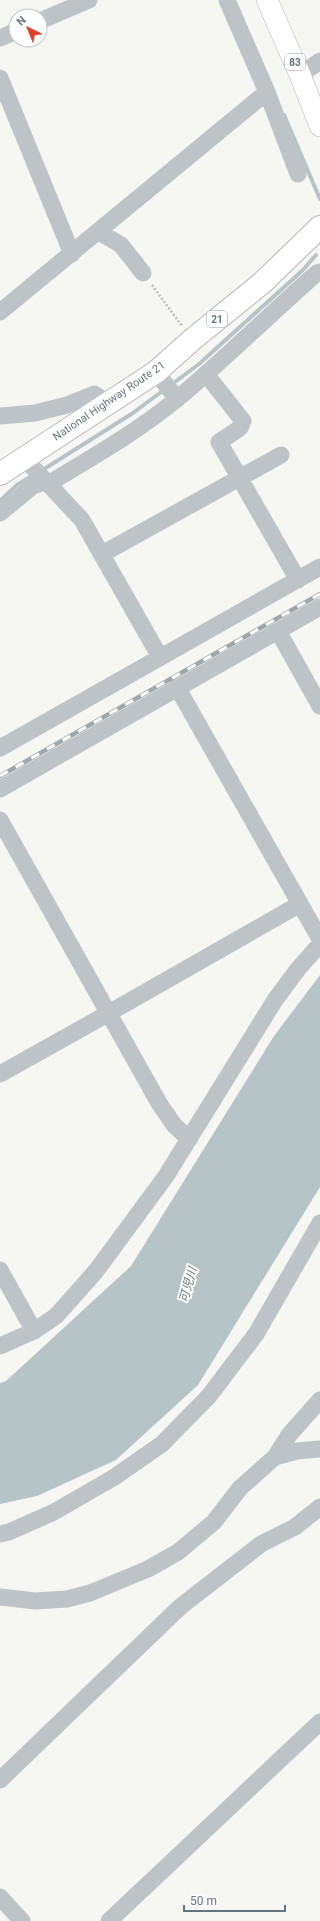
<svg xmlns="http://www.w3.org/2000/svg" width="320" height="1921" font-family="Roboto,'Noto Sans JP',sans-serif">
  <rect width="100%" height="100%" fill="#f6f6f3"/>
  <path fill="#b7c4c7" d="M320,975V1187L198,1385L116,1460L37,1496L0,1504V1383L6,1381L131,1266L274,1036Z"/>
  <g fill="none" stroke-linecap="round" stroke-linejoin="round">
    <path stroke="#b7c4c7" stroke-width="4" d="M284,115L320,199
      M171,385L199,364L303,270L316,255
      M41,471L133,413L165,389
      M0,501L17,485L35,474"/>
    <defs>
      <path id="major" d="M267,0L300,75L320,126"/>
      <path id="highway" d="M0,474L156,372L193,339L262,283L320,227"/>
    </defs>
    <use href="#major" stroke="#b1b7ba" stroke-width="22"/>
    <use href="#highway" stroke="#b1b6b9" stroke-width="24"/>
    <path stroke="#b8bcbe" stroke-width="2.5" stroke-dasharray="2 2" stroke-linecap="butt" d="M152,285L182,326"/>
    <path stroke="#bdc3c6" stroke-width="17" d="M227,0L267,92L298,174
      M40,21L89,0
      M0,38L16,31
      M300,75L320,61
      M0,78L72,254
      M99,232L121,245L143,273
      M0,312L267,92
      M156,372L177,399
      M206,374L243,421L240,428L219,442L298,580
      M0,416L35,413L67,405L94,394L108,403
      M24,458L82,520L160,657
      M48,484C92,457 137,432 177,399C225,359 270,314 317,273L320,272
      M0,513L33,486L46,481
      M102,554L281,455
      M278,631L320,706
      M177,687L320,939
      M0,748L320,567
      M0,789L320,607
      M0,820L159,1103L174,1125L188,1138
      M0,1074L109,1013L300,904
      M0,1270L34,1331L56,1316L96,1271L166,1176L275,1000L298,969L320,944
      M0,1346L34,1331
      M275,1457L297,1451L320,1449
      M0,1534L9,1532L54,1512L113,1478L162,1444L209,1396L256,1334L320,1223
      M0,1597L35,1601L67,1599L90,1593L148,1569L178,1552L214,1522L240,1488L275,1457L289,1435L320,1400
      M0,1780L180,1607L261,1544L295,1527L320,1507
      M0,1897L22,1921
      M109,1921L320,1722"/>
    <use href="#major" stroke="#fff" stroke-width="21"/>
    <use href="#highway" stroke="#fff" stroke-width="22"/>
    <defs>
      <path id="rail" d="M0,776L320,594"/>
    </defs>
    <use href="#rail" stroke="#9fa7ab" stroke-width="4.5"/>
    <use href="#rail" stroke="#fff" stroke-width="3" stroke-dasharray="9" stroke-linecap="butt"/>
  </g>
  <g text-anchor="middle" dominant-baseline="central" stroke-width="4" stroke-linejoin="round" paint-order="stroke">
    <g fill="#fff" stroke="#919ea5" stroke-width="1">
      <rect x="285" y="54" width="20" height="16" rx="3"/>
      <rect x="207" y="311" width="20" height="16" rx="3"/>
    </g>
    <g font-size="10" font-weight="bold" fill="#62757e">
      <text x="295" y="62">83</text>
      <text x="217" y="319">21</text>
    </g>
    <g font-size="11" fill="#62757e" stroke="#fff">
      <text transform="translate(109 401) rotate(-34)">National Highway Route 21</text>
    </g>
    <g font-size="12" font-style="italic" fill="#627b80" stroke="#fff">
      <text transform="translate(188 1285) rotate(-74)">可児川</text>
    </g>
  </g>
  <g transform="translate(28 28) rotate(317)"><circle r="19" fill="#ffffff" stroke="#c0c8cb"/>
  <path d="M0-3L7 15L0 10L-7 15Z" fill="#df422b"/>
  <text y="-6" font-size="11" font-weight="bold" text-anchor="middle" fill="#62757e">N</text>
  </g>
  <path d="M184 1905v6h101v-6" fill="none" stroke="#62757e" stroke-width="2"/>
  <text x="190" y="1905" font-size="12" fill="#62757e" stroke="#ffffff" stroke-width="3" paint-order="stroke">50 m</text>
</svg>
